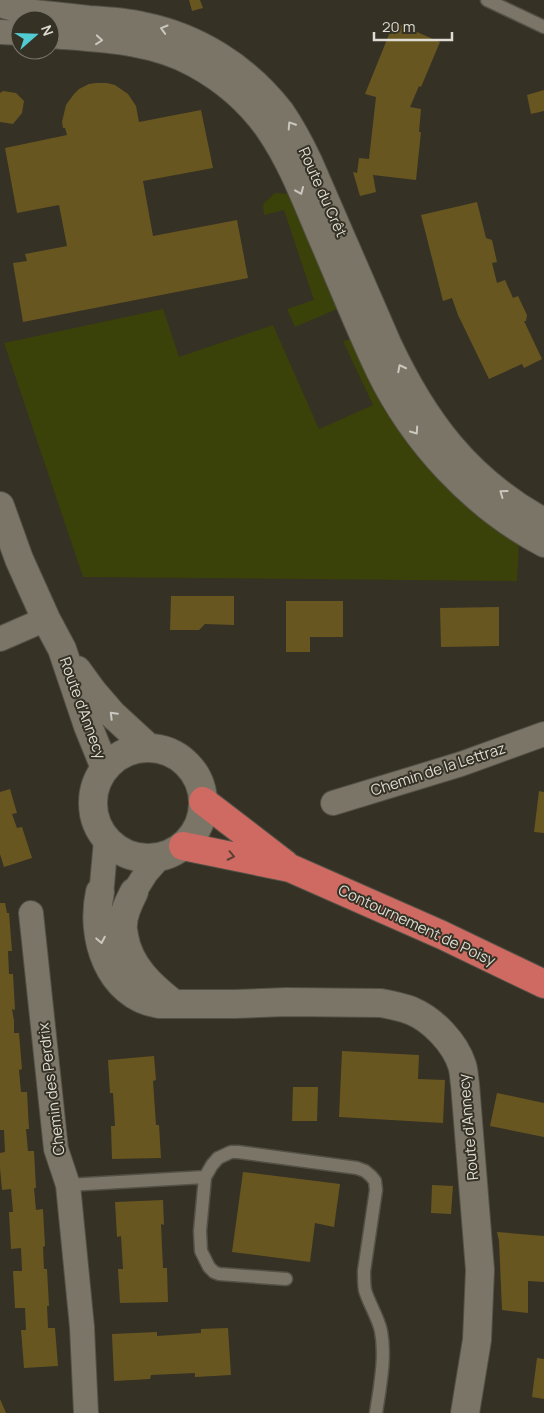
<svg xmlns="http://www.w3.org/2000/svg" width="544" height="1413" font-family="Manrope,sans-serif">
  <rect width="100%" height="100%" fill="#353125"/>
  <path fill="#3a4109" d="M275,193L291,194L342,302L335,310L295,327L287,309L314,300L284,210L264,215L263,204Z
    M163,309L179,357L273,325L319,429L373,405L343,341L356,338L519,542L517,581L83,577L4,343Z"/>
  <path fill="#685621" d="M189,0H200L203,8L192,11Z
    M394,22L440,42L421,87L419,86L410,107L421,109L419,132H421L416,180L373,175L376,192L360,196L353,172L357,173L359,158L369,159L376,97L365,94Z
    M96,83H107L115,85L128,94L136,106L139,122L201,110L213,168L143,181L153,236L237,220L248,278L23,322L13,263L27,261L25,254L67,246L59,205L17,213L5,148L67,135L65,128H63L62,122L66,105L74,94L79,89L89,84Z
    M544,90V111L531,114L527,95Z
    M3,91L16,93L24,101L22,113L13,124L0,122V93Z
    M477,202L486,238L492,240L497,262L492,263L497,283L505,280L513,298L518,296L527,315L526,321H524L542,359L524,368L522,364L489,379L458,315L452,298L443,301L421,215Z
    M171,596H234V625L205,624L199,630H170Z
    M286,601H343V637H310V652H286Z
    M499,607V646L441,647L440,608Z
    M10,789L17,813L12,814L17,828L22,827L32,858L4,867L0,854V792Z
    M539,791L544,792V833L534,832Z
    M0,903H5L7,913H9L12,951H8L9,974H13L15,1010L12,1009L14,1021V1033H19L22,1069L19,1070L21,1092H27L29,1129H26L28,1151H34L36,1188H34L36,1210L43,1209L45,1246L43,1247L44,1269H47L49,1306H47L48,1328H55L58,1366L24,1368L21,1330H26L25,1308H15L13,1271H22L21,1248L11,1249L9,1212H13L11,1189L2,1190L0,1168V1153L5,1152L4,1130H0Z
    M342,1051L419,1055L418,1079L445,1080L443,1123L339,1117Z
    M154,1056L156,1080L153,1081L156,1125H159L161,1158L112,1159L111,1126H115L113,1093H110L108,1060Z
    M293,1087H318L317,1121H292Z
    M497,1093L544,1103V1137L490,1126Z
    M243,1172L340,1184L334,1227L315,1223L310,1262L232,1252Z
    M432,1185L453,1186L451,1214L431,1213Z
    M163,1200L164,1225L161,1224L163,1268H167L168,1302L120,1303L118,1269H123L121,1236L117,1237L115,1202Z
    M497,1232L544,1236V1282L528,1281V1313L502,1310L499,1241Z
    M228,1328L231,1375L195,1377V1373L151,1375L150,1379L114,1381L112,1334L157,1332V1336L201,1333V1329Z
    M537,1358L544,1359V1399L532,1397Z
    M0,1399L6,1413H0Z"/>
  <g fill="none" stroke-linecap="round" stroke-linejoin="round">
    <defs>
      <path id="lane" d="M487,0L544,27
        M68,1185L205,1177
        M286,1279L219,1274L214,1272L209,1267L201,1251L200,1231L205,1177L212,1165L218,1158L231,1152H238L357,1168L365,1171L371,1176L375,1181L376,1190L364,1271C364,1277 364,1284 365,1290C369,1304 378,1317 381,1331C386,1358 380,1386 376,1413"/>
      <path id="street" d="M0,5L17,10C41,13 65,15 89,18C107,19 125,20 142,24C198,35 247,66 282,111C293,127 302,144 310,161L389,343C425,420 468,478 544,520
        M0,32L20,33
        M50,36C98,40 151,41 194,65C269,106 288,162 319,235C339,281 357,327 378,371C413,443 473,508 544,545
        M0,639L46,619
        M333,803L461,764L544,734
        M100,892L102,885L106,840
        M134,892L146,873L160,857
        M31,913L56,1149L68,1185L82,1327L86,1413"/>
      <path id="secondary" d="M0,506L19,559L46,619L62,649L88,726L105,768
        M77,670L93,692L112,714L149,748
        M93 803a55 55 0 1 1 110 0a55 55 0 1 1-110 0Z
        M100,892C90,936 108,996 159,1004H235L286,1002L381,1003C392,1005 402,1007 412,1011C433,1020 455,1043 462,1065C464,1071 464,1078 465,1084L480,1270L477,1340L465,1413
        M134,892C129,902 123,913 123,925C122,928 124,933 124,936C129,966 151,986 173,1003"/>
      <path id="highway" d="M203,801L285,864
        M183,846L290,868L442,935L544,984"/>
    </defs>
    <use href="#lane" stroke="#535045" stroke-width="15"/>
    <use href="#street" stroke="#535045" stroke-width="26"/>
    <use href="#secondary" stroke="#535045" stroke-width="30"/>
    <use href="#highway" stroke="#535045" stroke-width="30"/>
    <use href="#lane" stroke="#7a7567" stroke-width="12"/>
    <use href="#street" stroke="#7a7567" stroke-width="24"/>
    <use href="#secondary" stroke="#7a7567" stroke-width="28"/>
    <use href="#highway" stroke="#ce6a62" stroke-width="28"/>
  </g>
  <defs><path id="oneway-chevron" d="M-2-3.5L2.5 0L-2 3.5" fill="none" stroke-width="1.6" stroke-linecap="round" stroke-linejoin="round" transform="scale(1.25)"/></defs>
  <g stroke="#cac7be">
    <use href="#oneway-chevron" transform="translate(164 29) rotate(-164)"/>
    <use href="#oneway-chevron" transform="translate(99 40) rotate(5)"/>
    <use href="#oneway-chevron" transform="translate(291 125) rotate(-123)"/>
    <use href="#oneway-chevron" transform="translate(300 191) rotate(67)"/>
    <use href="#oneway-chevron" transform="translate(401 368) rotate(-117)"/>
    <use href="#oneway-chevron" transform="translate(415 431) rotate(55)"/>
    <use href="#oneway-chevron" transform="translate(503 493) rotate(-144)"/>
    <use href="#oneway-chevron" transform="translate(113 715) rotate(-135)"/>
    <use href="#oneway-chevron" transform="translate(101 940) rotate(79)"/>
  </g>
  <use stroke="#5b3f34" href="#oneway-chevron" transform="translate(231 856) rotate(12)"/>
  <g text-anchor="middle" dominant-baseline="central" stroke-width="4" stroke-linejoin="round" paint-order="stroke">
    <g font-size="15" fill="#dedcd4" stroke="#353125">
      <text transform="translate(323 192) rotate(66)">Route du Crêt</text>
      <text transform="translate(83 708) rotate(70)">Route d'Annecy</text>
      <text transform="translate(438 769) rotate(-18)">Chemin de la Lettraz</text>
      <text transform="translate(417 925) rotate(25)">Contournement de Poisy</text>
      <text transform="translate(51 1089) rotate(-97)">Chemin des Perdrix</text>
      <text transform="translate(468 1127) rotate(-95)">Route d'Annecy</text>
    </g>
  </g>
  <g transform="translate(35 35) rotate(70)"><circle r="24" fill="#353125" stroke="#79756b"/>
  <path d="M0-4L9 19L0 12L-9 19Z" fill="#51ccd3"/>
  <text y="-8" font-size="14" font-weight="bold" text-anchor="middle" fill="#dedcd4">N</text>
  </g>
  <path d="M374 32v8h78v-8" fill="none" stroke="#dedcd4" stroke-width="2.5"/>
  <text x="382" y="32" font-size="15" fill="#dedcd4" stroke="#353125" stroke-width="4" paint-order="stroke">20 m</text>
</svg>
